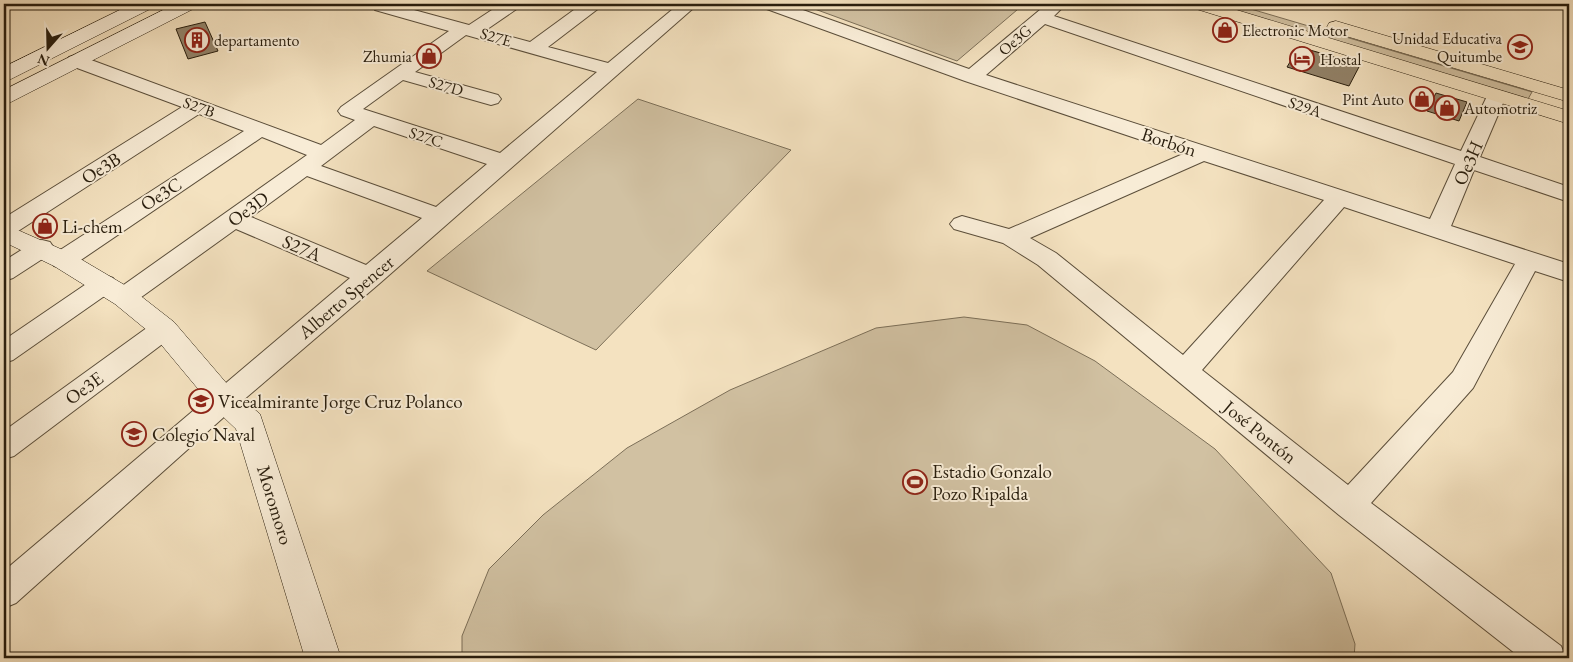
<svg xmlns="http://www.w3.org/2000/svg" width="1573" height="662" font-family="'EB Garamond',serif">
  <rect width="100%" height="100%" fill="#f4e2c0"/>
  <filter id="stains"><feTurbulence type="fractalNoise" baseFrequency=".004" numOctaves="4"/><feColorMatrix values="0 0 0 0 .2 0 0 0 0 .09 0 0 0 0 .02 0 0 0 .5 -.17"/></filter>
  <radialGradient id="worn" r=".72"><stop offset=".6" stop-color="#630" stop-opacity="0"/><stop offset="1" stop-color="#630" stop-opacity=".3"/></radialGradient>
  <path fill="#d1c1a2" stroke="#7c6f58" d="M801,4H1024L957,61Z
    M1212,4H1234L1532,92L1528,99Z
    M638,99L791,150L596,350L427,271Z
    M964,317L1027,325L1095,361L1215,449L1331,573L1355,644L1354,658H462V636L489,569L543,515L627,448L730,390L876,328Z"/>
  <path fill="#92836a" stroke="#281d0d" d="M205,22L218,51L188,59L176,29Z
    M1299,47L1317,52L1360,65L1349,86L1287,67Z
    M1436,93L1467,102L1459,121L1427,111Z"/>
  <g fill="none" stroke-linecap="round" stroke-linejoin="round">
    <defs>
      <path id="street" d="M374,4H392L469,25L501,4H520L518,8L486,30L530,42L582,4H601L599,8L548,47L608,63L679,4H698L380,283L234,408L16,603L4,608V571L350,278L236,229L133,303L124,306L115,303L111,297L115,291L307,155L262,137L72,266L63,268L54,266L51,260L54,254L244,131L199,114L12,235L4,237V218L182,107L69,65L67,61L69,57L76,55L83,57L321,145L355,120L341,115L338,111L341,107L449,31L375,10L372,6ZM466,35L597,72L500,153L363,109L403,80L491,105L498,103L501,99L498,95L415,72ZM374,126L487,164L436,207L321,166ZM307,176L422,218L366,265L251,217Z
        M761,4H786L969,69L1047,4H1062L1064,6L1054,16L1461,151L1489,92L1496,90L1503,92L1506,96L1480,157L1569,187V202L1474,170L1451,226L1569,264V282L1535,271L1473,388L1371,503L1561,646L1566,658H1521L1339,515L1038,265L1003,243L954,229L950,224L954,219L962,216L1009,229L1183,154L965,81L764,8ZM1045,24L1455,164L1430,219L986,75ZM1204,161L1324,200L1183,355L1056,253L1030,238ZM1344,207L1515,264L1453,372L1348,485L1202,370Z
        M42,240L50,242L54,248L50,254L13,278L4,281V261L34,242Z
        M104,275L113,278L116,284L113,290L13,360L4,363V340L95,278Z
        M164,319L173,322L177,329L173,336L14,456L4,459V431L155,322Z"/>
      <path id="secondary" d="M132,4H155L152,8L11,79L4,81V67Z
        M175,4H198L195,8L11,102L4,104V90Z
        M4,224L72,254L133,290L174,322L234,392L260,414L341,658H305L236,429L214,408L154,336L115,304L54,266L4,242Z"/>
      <path id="primary" d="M1190,4H1217L1569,111V124L1193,8Z
        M1336,21L1569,90V102L1329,31L1327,27L1329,23Z"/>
    </defs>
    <use href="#street" stroke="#5b4e3a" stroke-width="2"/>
    <use href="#secondary" stroke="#281d0d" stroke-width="1"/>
    <use href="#primary" stroke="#281d0d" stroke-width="1"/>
    <use href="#street" fill="#f8ecd6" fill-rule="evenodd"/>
    <use href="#secondary" fill="#f8ecd6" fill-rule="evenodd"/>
    <use href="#primary" fill="#f4e2c0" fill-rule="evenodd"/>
  </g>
  <defs>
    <symbol id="shop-ring" viewBox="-11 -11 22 22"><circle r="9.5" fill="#f8ecd6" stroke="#8f2418" stroke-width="1.5"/><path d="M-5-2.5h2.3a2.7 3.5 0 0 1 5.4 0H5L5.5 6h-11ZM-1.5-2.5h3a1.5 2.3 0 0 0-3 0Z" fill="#8f2418"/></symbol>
    <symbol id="building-ring" viewBox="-11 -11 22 22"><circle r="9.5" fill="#f8ecd6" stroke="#8f2418" stroke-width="1.5"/><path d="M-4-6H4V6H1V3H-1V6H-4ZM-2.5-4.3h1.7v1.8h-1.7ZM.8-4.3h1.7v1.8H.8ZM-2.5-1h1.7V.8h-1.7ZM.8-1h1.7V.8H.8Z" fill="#8f2418"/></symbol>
    <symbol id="school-ring" viewBox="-11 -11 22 22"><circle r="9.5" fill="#f8ecd6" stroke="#8f2418" stroke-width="1.5"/><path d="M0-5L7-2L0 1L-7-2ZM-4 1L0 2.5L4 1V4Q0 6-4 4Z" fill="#8f2418"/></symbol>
    <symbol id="hotel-ring" viewBox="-11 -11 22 22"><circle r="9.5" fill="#f8ecd6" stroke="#8f2418" stroke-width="1.5"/><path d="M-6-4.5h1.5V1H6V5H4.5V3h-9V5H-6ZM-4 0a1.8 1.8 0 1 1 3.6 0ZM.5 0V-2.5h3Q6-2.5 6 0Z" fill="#8f2418"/></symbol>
    <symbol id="university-ring" viewBox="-11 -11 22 22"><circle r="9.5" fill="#f8ecd6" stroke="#8f2418" stroke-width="1.5"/><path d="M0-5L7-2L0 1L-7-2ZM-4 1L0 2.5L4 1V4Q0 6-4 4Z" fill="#8f2418"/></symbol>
    <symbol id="stadium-ring" viewBox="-11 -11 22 22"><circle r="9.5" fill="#f8ecd6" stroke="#8f2418" stroke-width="1.5"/><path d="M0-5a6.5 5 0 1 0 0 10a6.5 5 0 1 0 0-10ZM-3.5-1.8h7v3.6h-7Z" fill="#8f2418"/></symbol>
  </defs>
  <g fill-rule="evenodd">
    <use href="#shop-ring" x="1211" y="16" width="28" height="28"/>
    <use href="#building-ring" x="183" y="26" width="28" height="28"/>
    <use href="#school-ring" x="1506" y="33" width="28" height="28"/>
    <use href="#shop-ring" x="415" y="42" width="28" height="28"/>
    <use href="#hotel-ring" x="1288" y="45" width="28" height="28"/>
    <use href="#shop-ring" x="1408" y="85" width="28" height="28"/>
    <use href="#shop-ring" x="1433" y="94" width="28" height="28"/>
    <use href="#shop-ring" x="31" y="212" width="28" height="28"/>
    <use href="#university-ring" x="187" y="387" width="28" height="28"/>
    <use href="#university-ring" x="120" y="420" width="28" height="28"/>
    <use href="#stadium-ring" x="901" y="468" width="28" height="28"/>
  </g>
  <g text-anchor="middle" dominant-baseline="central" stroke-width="4" stroke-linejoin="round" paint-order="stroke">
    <g font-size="16" fill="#281d0d" stroke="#f8ecd6" text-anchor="start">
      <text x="1242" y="30">Electronic Motor</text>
      <text x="1502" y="38" text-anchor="end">Unidad Educativa<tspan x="1502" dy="18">Quitumbe</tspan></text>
      <text x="214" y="40">departamento</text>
      <text x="412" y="56" text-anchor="end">Zhumia</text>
      <text x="1320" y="59">Hostal</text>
      <text x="1404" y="99" text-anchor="end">Pint Auto</text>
      <text x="1464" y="108">Automotriz</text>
    </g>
    <g font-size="16" fill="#281d0d" stroke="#f8ecd6">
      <text transform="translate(496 37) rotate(16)">S27E</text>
      <text transform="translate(1015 40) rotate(-41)">Oe3G</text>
      <text transform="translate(446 86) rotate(16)">S27D</text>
      <text transform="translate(199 107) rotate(20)">S27B</text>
      <text transform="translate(1305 107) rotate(19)">S29A</text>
      <text transform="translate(426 137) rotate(18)">S27C</text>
    </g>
    <g font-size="19" fill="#281d0d" stroke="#f8ecd6">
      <text transform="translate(1169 142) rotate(18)">Borbón</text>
      <text transform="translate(1468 163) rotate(-66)">Oe3H</text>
      <text transform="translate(101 168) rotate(-32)">Oe3B</text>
      <text transform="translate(161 194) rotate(-33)">Oe3C</text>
      <text transform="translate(248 209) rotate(-36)">Oe3D</text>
      <text transform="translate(302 248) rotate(23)">S27A</text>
      <text transform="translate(346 297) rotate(-40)">Alberto Spencer</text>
      <text transform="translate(84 388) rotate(-36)">Oe3E</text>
      <text transform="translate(1260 432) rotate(39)">José Pontón</text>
      <text transform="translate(275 505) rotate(73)">Moromoro</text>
    </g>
    <g font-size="19" fill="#281d0d" stroke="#f8ecd6" text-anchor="start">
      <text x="62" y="226">Li-chem</text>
      <text x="218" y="401">Vicealmirante Jorge Cruz Polanco</text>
      <text x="152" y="434">Colegio Naval</text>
      <text x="932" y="471">Estadio Gonzalo<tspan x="932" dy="22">Pozo Ripalda</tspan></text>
    </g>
  </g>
  <rect width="1573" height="662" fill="none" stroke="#f4e2c0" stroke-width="20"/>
  <rect x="5" y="5" width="1563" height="652" fill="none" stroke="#281d0d" stroke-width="2.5"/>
  <rect x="10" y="10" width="1553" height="642" fill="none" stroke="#281d0d"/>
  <g transform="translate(48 48) rotate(200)" stroke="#f8ecd6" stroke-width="4" paint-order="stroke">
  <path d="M0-4L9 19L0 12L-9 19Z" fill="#281d0d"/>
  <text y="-8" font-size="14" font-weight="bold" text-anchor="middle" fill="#281d0d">N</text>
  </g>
  <rect width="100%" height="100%" filter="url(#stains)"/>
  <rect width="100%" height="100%" fill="url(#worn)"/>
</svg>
